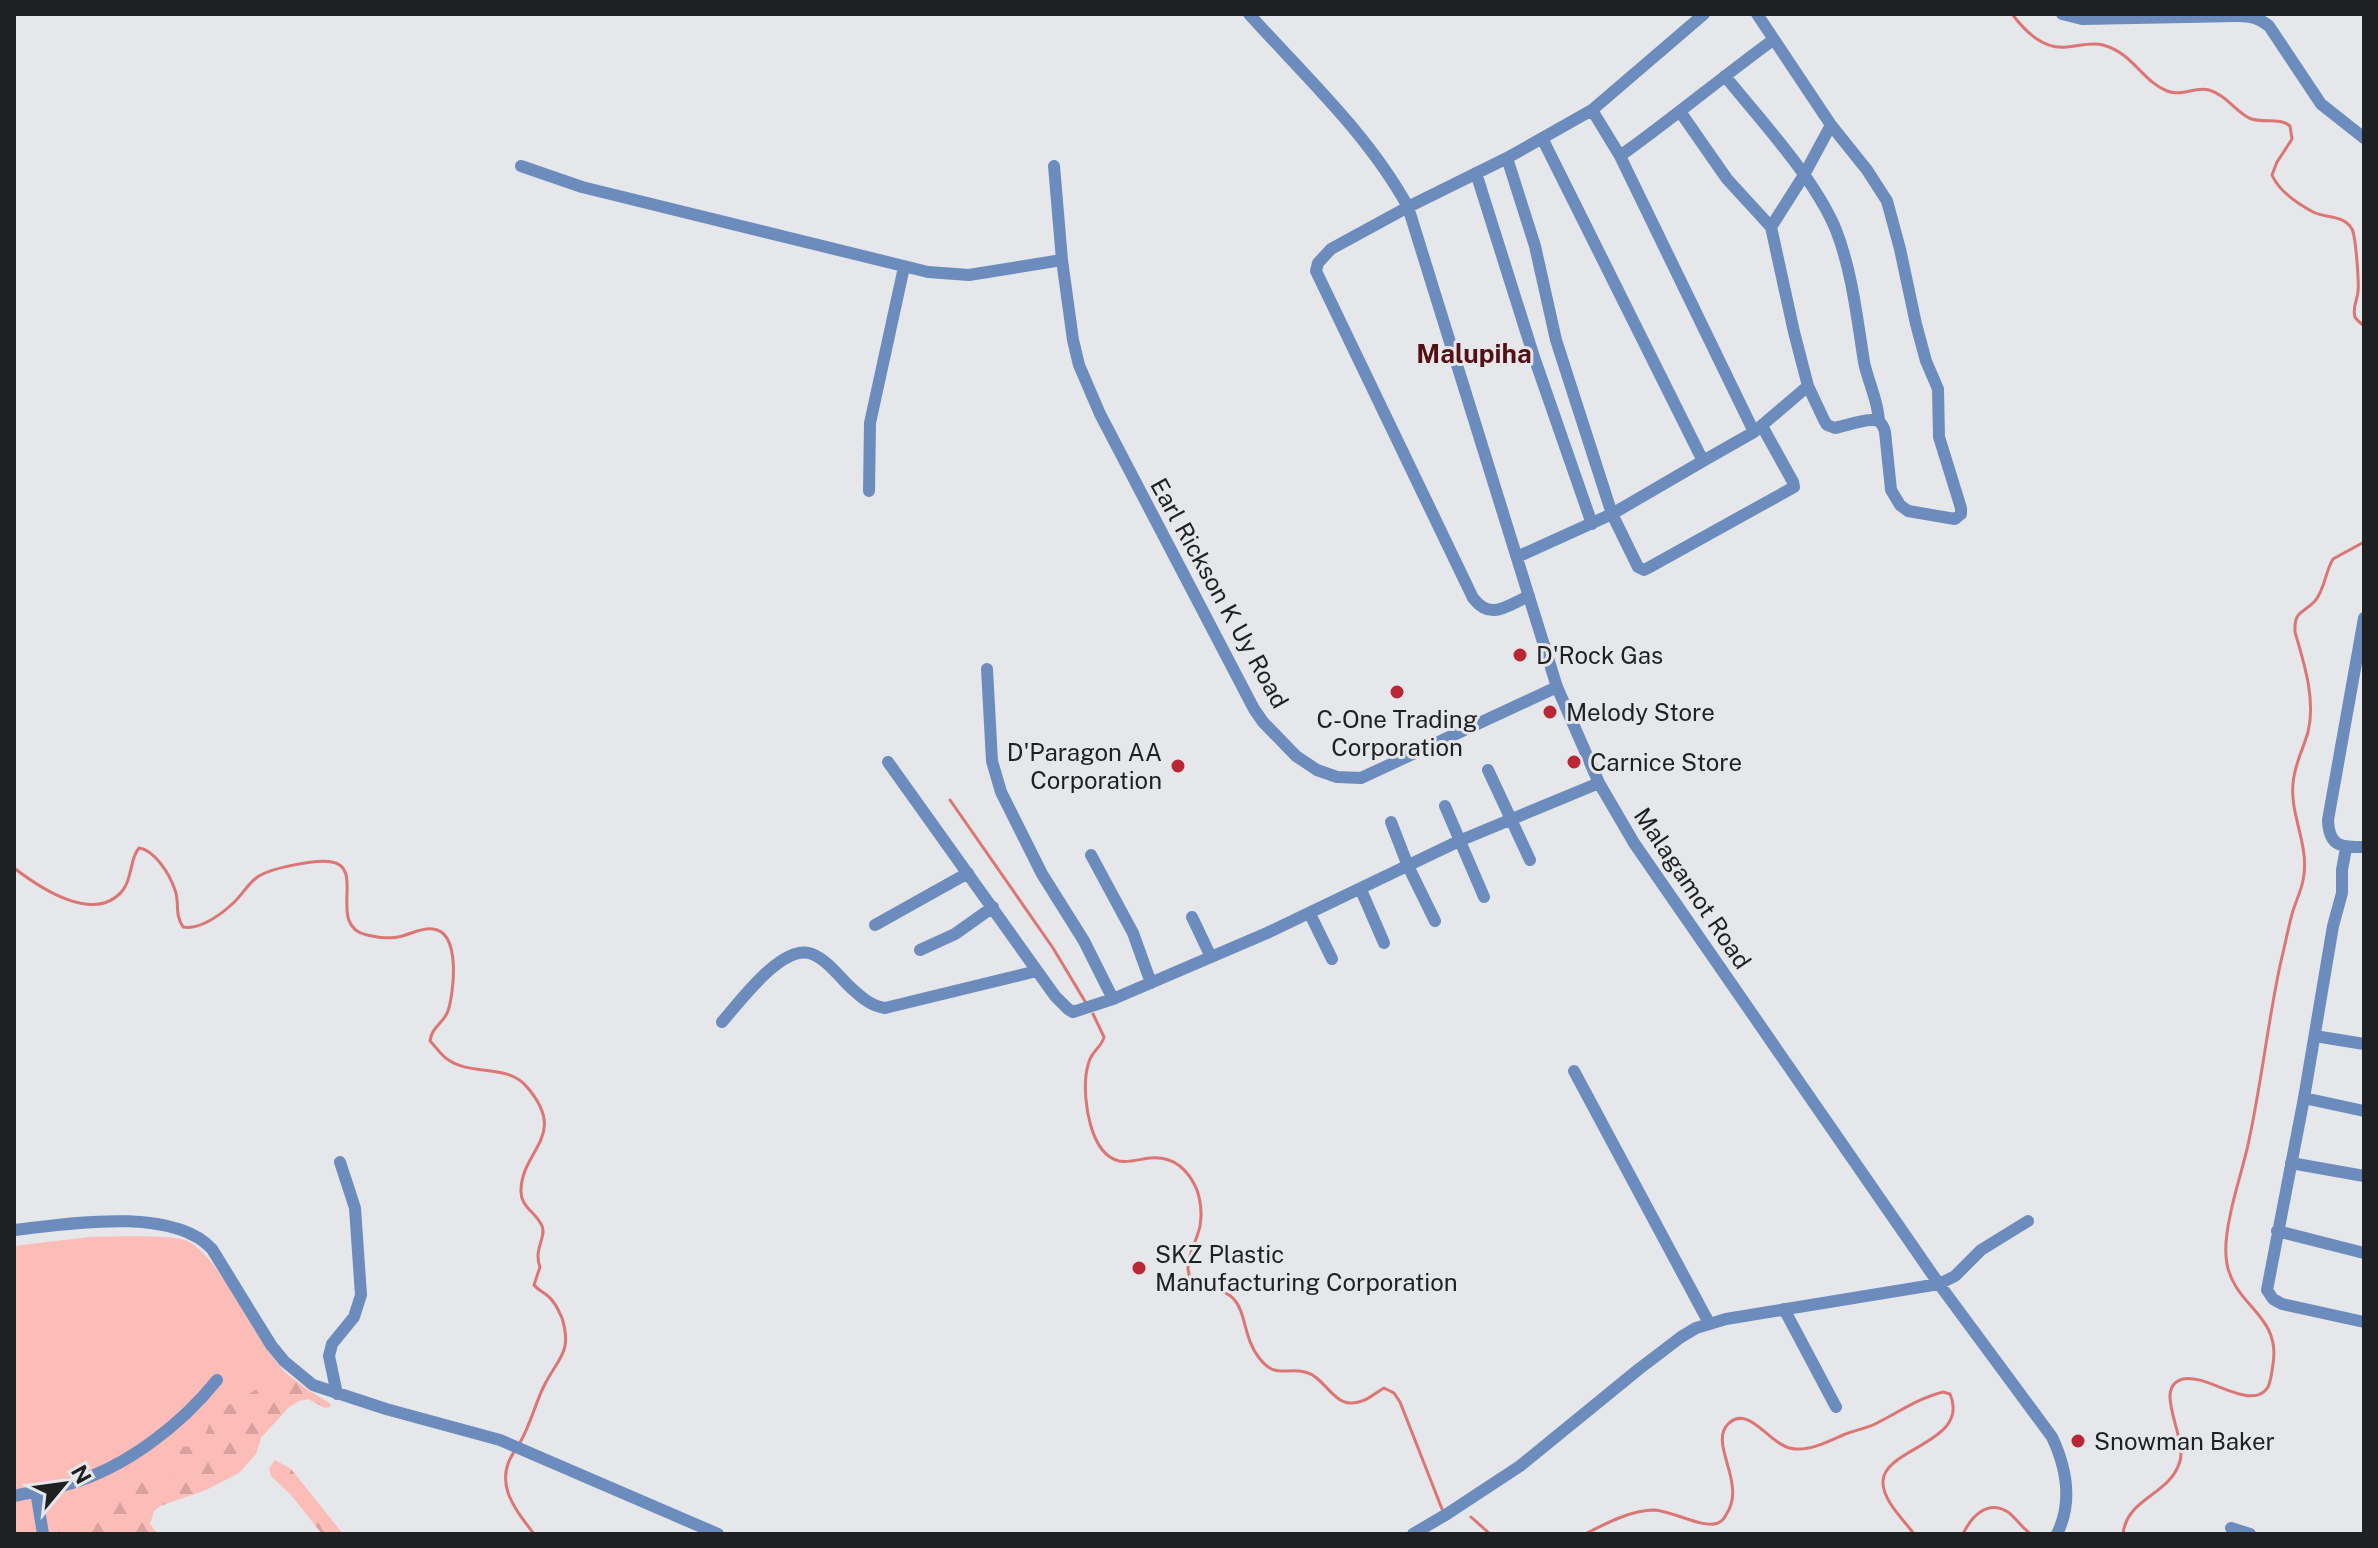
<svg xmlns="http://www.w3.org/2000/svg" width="2378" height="1548" font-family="'Public Sans',sans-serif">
  <defs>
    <pattern id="forest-firs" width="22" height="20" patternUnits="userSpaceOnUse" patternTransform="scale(2)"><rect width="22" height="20" fill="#fcbcb8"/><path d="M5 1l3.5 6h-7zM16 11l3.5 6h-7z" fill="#d8a19e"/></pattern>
  </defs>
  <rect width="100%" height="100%" fill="#e5e7ea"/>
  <path fill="#fcbcb8" d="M89,1237C110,1237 170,1234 187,1241C221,1256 255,1343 286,1373L124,1534H14V1246Z"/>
  <path fill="url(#forest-firs)" d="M286,1373L308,1390L331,1404L330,1407L325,1408L308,1399L299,1401L288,1408L261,1438L256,1454L239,1473L206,1490L160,1506L154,1511L150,1524L158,1534H56L63,1526L75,1529L85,1524L130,1483L155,1479L170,1474L175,1464V1451L181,1447L192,1446L204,1438L210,1422L225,1407Z
    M275,1460L291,1469L343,1534H322L291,1495L271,1476L269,1468Z"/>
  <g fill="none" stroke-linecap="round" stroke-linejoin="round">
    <path stroke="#dc7674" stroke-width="3" d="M2012,14C2025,31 2043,50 2067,47C2079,46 2091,42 2103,45C2133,53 2142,81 2167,91C2182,97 2195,86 2209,90C2226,95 2235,111 2249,118C2263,124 2279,117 2290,126L2292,139L2277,162L2272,175C2279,191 2298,204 2313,212C2327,219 2343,214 2352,229C2356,237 2359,283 2358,292C2357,300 2352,309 2355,317C2357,321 2361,323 2364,326
      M950,800L1053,948L1086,1003
      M14,868C40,888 95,925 123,890C133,877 129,860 139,848C155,850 170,875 175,890C180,904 174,913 183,927C199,930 219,916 231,905C240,898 246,886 256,878C269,868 316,859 332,862C366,868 326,926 367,935C376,937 389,939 398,937C409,935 422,927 433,929C461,932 454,992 448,1011C443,1024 432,1026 430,1041C436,1047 441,1055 447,1059C472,1077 507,1063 527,1087C569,1136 522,1149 521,1190C520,1207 536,1212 542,1226C547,1237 533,1249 540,1267L534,1285C538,1290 544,1292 549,1297C555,1302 559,1311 562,1318C573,1354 557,1358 543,1388C534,1407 530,1427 518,1446
      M1093,1014L1104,1037C1102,1046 1095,1049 1091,1057C1088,1062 1087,1069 1086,1075C1083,1100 1090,1154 1119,1161C1129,1163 1140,1159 1150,1158C1173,1156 1188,1169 1197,1190C1201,1202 1202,1214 1200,1226C1195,1249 1177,1269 1198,1289C1255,1286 1235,1329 1260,1359C1276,1379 1286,1367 1305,1372C1323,1376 1332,1402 1350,1403C1364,1404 1373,1394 1384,1388L1394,1393L1400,1402L1442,1509
      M514,1452C493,1483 515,1509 534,1534
      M1471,1517L1490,1534
      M1585,1534C1605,1524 1631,1510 1654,1510C1673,1511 1703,1529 1718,1523C1723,1520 1723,1520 1726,1515C1748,1483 1707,1443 1729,1423C1751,1404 1771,1449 1796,1449C1812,1450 1829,1441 1843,1435C1854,1430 1866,1429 1877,1423C1899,1412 1919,1398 1943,1392L1950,1394C1971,1442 1884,1448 1883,1481C1882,1500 1904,1520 1914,1534
      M1963,1534C1971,1517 1987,1499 2008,1512C2016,1518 2022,1528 2031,1534
      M2123,1534C2127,1497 2170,1496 2180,1461C2187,1436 2152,1387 2183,1379C2207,1373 2252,1413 2268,1387C2271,1381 2272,1371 2273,1364C2281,1315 2235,1307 2227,1264C2224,1249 2227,1230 2230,1216C2235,1190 2244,1165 2249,1140C2262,1080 2268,1020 2281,961C2285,945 2288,929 2292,914C2296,900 2303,888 2304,874C2308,843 2290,814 2293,784C2294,765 2303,750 2308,732C2316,700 2304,663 2295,632C2294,610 2303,614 2315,601C2325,589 2325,572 2333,559L2364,542"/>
    <path stroke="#6c8cbe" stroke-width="12" d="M1249,14C1304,75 1368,134 1408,207L1557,687L1599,783L1634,843L1939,1284L2052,1437C2067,1469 2073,1502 2057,1534
      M1757,14L1831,125L1867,170L1887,201L1900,249L1916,324L1926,361L1938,389L1939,437L1961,508V514L1955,519L1908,511L1900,505L1891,490L1885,432C1884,428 1882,423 1878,421C1870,417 1844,426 1835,428L1827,425L1824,420L1808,386L1794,332L1771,227L1804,175L1831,125
      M2062,14L2082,19L2238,16C2251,16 2259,18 2269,26L2321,104L2364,138
      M1725,76C1761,121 1814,177 1836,230C1852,271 1857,318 1864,362C1868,382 1878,400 1879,421
      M1592,110L1620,156L1754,432
      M1681,113L1727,179L1771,227
      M1620,156C1672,119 1721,78 1773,40
      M1507,158L1535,246L1556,340L1612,514L1638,567L1644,570L1648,568L1794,487L1793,482L1762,426
      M521,166L582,187L928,272L969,275L1062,260
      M1054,166L1062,260L1073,340L1079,365L1100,414L1254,709L1263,722L1296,756L1317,770L1337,777L1361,778L1557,687
      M1476,173L1534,357L1592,524
      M1703,461L1754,432L1808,386
      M869,491L870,423L904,267
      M1517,557L1612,514L1703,461L1542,138
      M1529,596C1506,606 1491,621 1473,598L1316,271L1318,263L1331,249L1408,207L1507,158L1592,110L1704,14
      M2364,618L2328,820C2329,847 2341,847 2364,847
      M987,669L992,761L1001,792L1042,874L1084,941L1113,999
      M888,762L1055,996L1068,1009L1073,1012L1113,999L1267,933L1459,841L1599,783
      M1488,770L1530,860
      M1445,806L1484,897
      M1391,822L1408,866L1435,921
      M2346,848L2342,870V893L2333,926L2304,1098L2267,1290L2273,1299L2282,1304L2364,1322
      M1091,855L1133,933L1151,983
      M1361,890L1384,943
      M1310,914L1332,959
      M1192,917L1211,957
      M875,925L968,873
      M920,950L955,934L993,907
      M722,1022C739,1003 783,942 812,954C827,960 838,975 849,986C860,996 870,1006 885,1008L1037,971
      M2315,1036L2364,1044
      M1574,1071L1709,1323
      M2304,1098L2364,1111
      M2291,1163L2364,1176
      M14,1230C67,1224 172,1206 212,1249L271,1345L284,1361L313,1385L386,1409L500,1440L718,1534
      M2277,1231L2364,1253
      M1784,1309L1836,1407
      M337,1394L329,1356L332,1344L354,1317L361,1295L355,1208L340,1162
      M36,1491L43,1534
      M14,1496C32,1492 51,1489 69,1484C125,1468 181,1425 217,1380
      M2231,1528L2250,1534
      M1413,1534L1447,1514L1520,1466L1639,1369L1681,1337L1696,1328L1726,1319L1939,1284L1955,1276L1981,1250L2028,1221"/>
  </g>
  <g fill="#b82733" stroke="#e5e7ea" stroke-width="3">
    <circle cx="1520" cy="655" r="8"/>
    <circle cx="1397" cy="692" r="8"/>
    <circle cx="1550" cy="712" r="8"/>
    <circle cx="1574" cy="762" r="8"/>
    <circle cx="1178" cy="766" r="8"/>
    <circle cx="1139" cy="1268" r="8"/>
    <circle cx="2078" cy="1441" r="8"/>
  </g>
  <g text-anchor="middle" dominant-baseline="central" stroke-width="6" stroke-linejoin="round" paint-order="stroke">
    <g font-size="24" fill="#1f2021" stroke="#e5e7ea">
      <text transform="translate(1220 593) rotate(61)">Earl Rickson K Uy Road</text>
      <text transform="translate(1693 888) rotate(56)">Malagamot Road</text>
    </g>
    <g font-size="24" fill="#1f2021" stroke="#e5e7ea" text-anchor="start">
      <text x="1536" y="655">D'Rock Gas</text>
      <text x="1566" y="712">Melody Store</text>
      <text x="1397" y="719" text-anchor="middle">C-One Trading<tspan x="1397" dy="28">Corporation</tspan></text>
      <text x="1162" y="752" text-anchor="end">D'Paragon AA<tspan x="1162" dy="28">Corporation</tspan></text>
      <text x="1590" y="762">Carnice Store</text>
      <text x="1155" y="1254">SKZ Plastic<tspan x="1155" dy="28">Manufacturing Corporation</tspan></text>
      <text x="2094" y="1441">Snowman Baker</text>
    </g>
    <g font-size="26" font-weight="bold" fill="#540f14" stroke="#e5e7ea">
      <text x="1474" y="353">Malupiha</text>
    </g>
  </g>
  <rect width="2378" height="1548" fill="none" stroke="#1f2021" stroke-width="32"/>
  <g transform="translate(64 1484) rotate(61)" stroke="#e5e7ea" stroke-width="6" paint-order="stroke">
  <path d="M0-6L14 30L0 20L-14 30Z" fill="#1f2021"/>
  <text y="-12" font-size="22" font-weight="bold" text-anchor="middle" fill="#1f2021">N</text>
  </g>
</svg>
